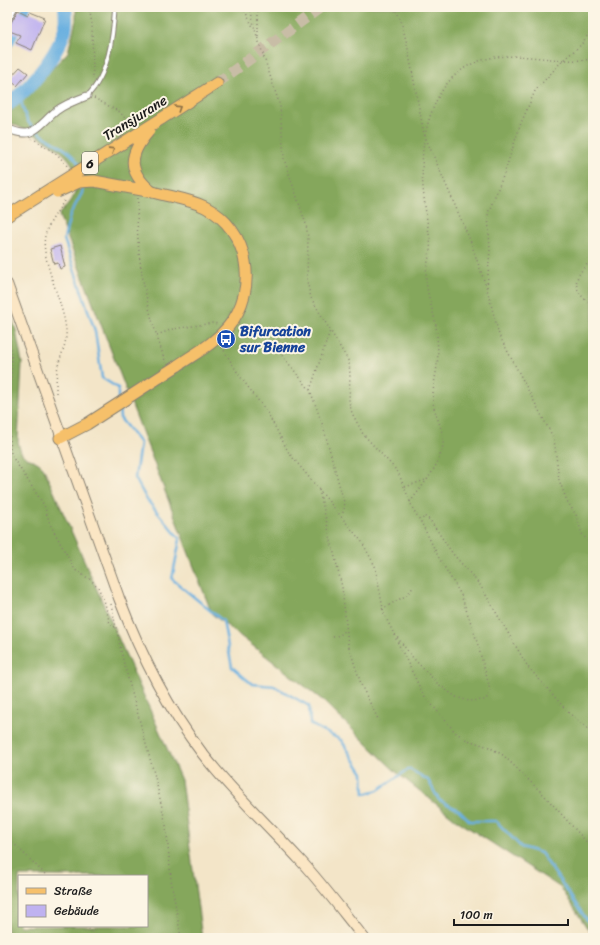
<svg xmlns="http://www.w3.org/2000/svg" width="600" height="945" font-family="Sriracha,sans-serif">
  <rect width="100%" height="100%" fill="#fcf5e5"/>
  <filter id="ink" filterUnits="userSpaceOnUse"><feTurbulence type="fractalNoise" baseFrequency=".025" numOctaves="2"/><feDisplacementMap in="SourceGraphic" scale="8" xChannelSelector="R" yChannelSelector="G"/><feConvolveMatrix kernelMatrix="1 2 1 2 8 2 1 2 1" color-interpolation-filters="sRGB"/></filter>
  <filter id="wash" filterUnits="userSpaceOnUse"><feTurbulence type="fractalNoise" baseFrequency=".012" numOctaves="4" result="noise"/><feDisplacementMap in="SourceGraphic" scale="16" xChannelSelector="R" yChannelSelector="G"/><feGaussianBlur stdDeviation="0.9" result="paint"/><feColorMatrix in="noise" values="0 0 0 0 0 0 0 0 0 0 0 0 0 0 0 0 0 1.4 0 .05"/><feComposite in="paint" operator="in"/></filter>
  <g filter="url(#wash)">
    <rect width="100%" height="100%" fill="#f3e5c8"/>
    <path fill="#85a75c" stroke="#50623c" fill-rule="evenodd" d="M76,7H593V937L561,888L455,819L396,772L321,699L212,614L59,215C64,209 71,202 74,195C90,154 34,135 7,121V115L68,52L76,20Z
      M7,304L16,330L22,363L18,441C22,465 31,454 43,467L181,780L202,938H7ZM19,876H147V926H19Z"/>
    <g fill="none" stroke-linecap="round" stroke-linejoin="round">
      <path stroke="#6ab0e0" stroke-width="2.5" d="M20,96C22,105 24,116 29,123C42,141 66,142 80,166
        M83,184L82,193L70,215L64,239L95,331L102,378L118,388V400
        M119,407L120,418L140,443L135,478L147,500L180,539L172,579L223,621L232,667L252,684L274,686L309,706L310,724L341,740L363,773L364,794L378,790L409,769L428,780L439,800L459,810L470,821H496L521,847L541,853L593,929"/>
      <path stroke="#6ab0e0" stroke-width="8" d="M10,43L27,7"/>
      <path stroke="#6ab0e0" stroke-width="14" d="M7,105C28,91 54,59 63,35C67,26 66,16 65,7"/>
    </g>
    <g id="blocks">
      <path fill="#bfb2f0" d="M18,10L28,15L30,12L45,18L32,50L16,43L20,35L7,30Z
        M20,67L28,73L17,86L9,79Z
        M60,246L65,267L60,269L58,263L54,264L50,249Z"/>
    </g>
  </g>
  <g filter="url(#ink)">
    <use href="#blocks" fill-opacity="0" stroke="#888072" stroke-width="1"/>
    <g fill="none" stroke-linecap="round" stroke-linejoin="round">
      <path stroke="#c8bda6" stroke-width="11" stroke-dasharray="11 5.5" stroke-linecap="butt" d="M217,83L321,7"/>
      <defs>
        <path id="lane" d="M87,96C109,75 113,36 115,7"/>
        <path id="street" d="M7,19L14,7
          M7,128C33,141 37,127 56,111C65,104 76,100 87,96"/>
        <path id="secondary" d="M7,284L119,598C140,653 166,706 202,753C232,792 267,824 300,860C323,885 343,912 364,938"/>
        <path id="primary" d="M161,119L217,83
          M153,192C170,197 189,199 205,207C250,230 259,290 228,327C214,344 194,354 177,366
          M7,216L20,208
          M60,438L87,424"/>
      </defs>
      <use href="#lane" stroke="#888072" stroke-width="5.5"/>
      <use href="#street" stroke="#888072" stroke-width="9"/>
      <use href="#secondary" stroke="#888072" stroke-width="12"/>
      <use href="#primary" stroke="#888072" stroke-width="13"/>
      <path stroke="#888072" stroke-width="1.5" stroke-dasharray="1 3" stroke-linecap="butt" d="M89,7L92,24L93,79
        M243,7L253,27
        M250,7L255,30L280,106L284,159L306,224L308,238L307,281L311,298L349,362L350,374L349,402L352,413L363,434L398,472L413,509L421,522L424,516L430,520L453,554L480,585L528,667L569,713L593,733
        M258,7V39
        M394,7L400,18L407,44L424,134L470,240L487,289L499,335L554,439L559,480L567,501L576,515L582,534L593,547
        M94,98L120,112L132,127
        M32,138L58,155L68,167
        M138,198C134,253 147,312 166,363
        M593,259C572,277 570,289 593,306
        M487,287L490,250L488,213L504,174L521,123L535,91L562,61L581,45L593,27
        M278,328L280,353L310,390L323,426L345,506L342,515
        M7,333L10,341L12,367L8,408L11,455L44,505L50,524L75,570L91,580L98,587L105,603L109,621L113,627L117,626
        M157,335L173,329L213,323L217,324
        M222,347L239,375L267,412L289,453L362,542L375,566L384,614L393,632L414,659L438,684L456,697L469,701L485,700L490,694L489,685L475,635L461,595L439,558L421,522
        M310,390L330,331
        M56,393C56,384 56,375 58,366C61,354 67,344 66,331C64,302 40,260 45,236C48,223 59,210 65,199
        M405,487L428,479
        M319,490L342,587L348,644L362,687L379,721
        M410,502C423,485 439,467 443,445C445,431 434,415 433,401C432,389 436,377 437,365C439,353 437,338 436,326C433,309 426,293 426,276C426,264 432,251 430,240C423,194 415,151 434,106C442,87 454,72 474,63C511,47 554,65 593,59
        M111,604L123,660L155,777L166,825L171,879L181,938
        M382,609L407,595L414,586
        M394,635L423,694L455,732L465,739L489,747L503,755L544,795L593,849
        M333,637L340,635L346,630
        M7,837L47,876
        M86,926L97,938"/>
      <use href="#lane" stroke="#fff" stroke-width="3.5"/>
      <use href="#street" stroke="#fff" stroke-width="7"/>
      <use href="#secondary" stroke="#fbe6c4" stroke-width="10"/>
      <use href="#primary" stroke="#f6c06b" stroke-width="11"/>
      <defs>
        <path id="primary-bridge" d="M149,131C128,155 127,171 152,192
          M57,192L79,182L94,181L153,192
          M20,208L161,119
          M87,424L177,366"/>
      </defs>
      <use href="#primary-bridge" stroke="#888072" stroke-width="13" stroke-linecap="butt"/>
      <use href="#primary-bridge" stroke="#f6c06b" stroke-width="11"/>
    </g>
    <defs><path id="oneway-chevron" d="M-2-3.5L2.5 0L-2 3.5" fill="none" stroke-width="1.6" stroke-linecap="round" stroke-linejoin="round"/></defs>
    <g stroke="#896e44">
      <use href="#oneway-chevron" transform="translate(178 108) rotate(-33)"/>
      <use href="#oneway-chevron" transform="translate(112 150) rotate(-32)"/>
    </g>
  </g>
  <defs>
    <symbol id="bus-disc" viewBox="-11 -11 22 22"><circle r="9.5" fill="#1a4fb4" stroke="#fcf5e5"/><path d="M-5-6H5V4H4V6H2V4H-2V6H-4V4H-5ZM-3.5-4V0h7V-4ZM-3.5 1.2v1.5H-2V1.2ZM2 1.2v1.5H3.5V1.2Z" fill="#fff"/></symbol>
  </defs>
  <g fill-rule="evenodd">
    <use href="#bus-disc" x="215" y="328" width="22" height="22"/>
  </g>
  <g text-anchor="middle" dominant-baseline="central" stroke-width="4" stroke-linejoin="round" paint-order="stroke">
    <rect fill="#fcf5e5" stroke="#5f5d58" stroke-width="1" x="82" y="152" width="16" height="22" rx="3"/>
    <g font-size="13" font-weight="bold" fill="#1c1c1c">
      <text x="90" y="163">6</text>
    </g>
    <g font-size="14" fill="#1c1c1c" stroke="#fcf5e5">
      <text transform="translate(135 118) rotate(-32)">Transjurane</text>
    </g>
    <g font-size="14" font-weight="bold" fill="#164399" stroke="#fcf5e5" text-anchor="start">
      <text x="240" y="331">Bifurcation<tspan x="240" dy="16">sur Bienne</tspan></text>
    </g>
  </g>
  <rect width="600" height="945" fill="none" stroke="#fcf5e5" stroke-width="24"/>
  <rect x="18" y="875" width="130" height="52" fill="#fcf5e5" stroke="#a29e95"/>
  <rect x="26" y="888" width="20" height="6" fill="#f6c06b" stroke="#a29e95"/>
  <text x="54" y="895" font-size="12" fill="#1c1c1c">Straße</text>
  <rect x="26" y="905" width="20" height="12" fill="#bfb2f0" stroke="#a29e95"/>
  <text x="54" y="915" font-size="12" fill="#1c1c1c">Gebäude</text>
  <path d="M454 919v6h114v-6" fill="none" stroke="#1c1c1c" stroke-width="2"/>
  <text x="460" y="919" font-size="12" fill="#1c1c1c" stroke="#fcf5e5" stroke-width="3" paint-order="stroke">100 m</text>
</svg>
